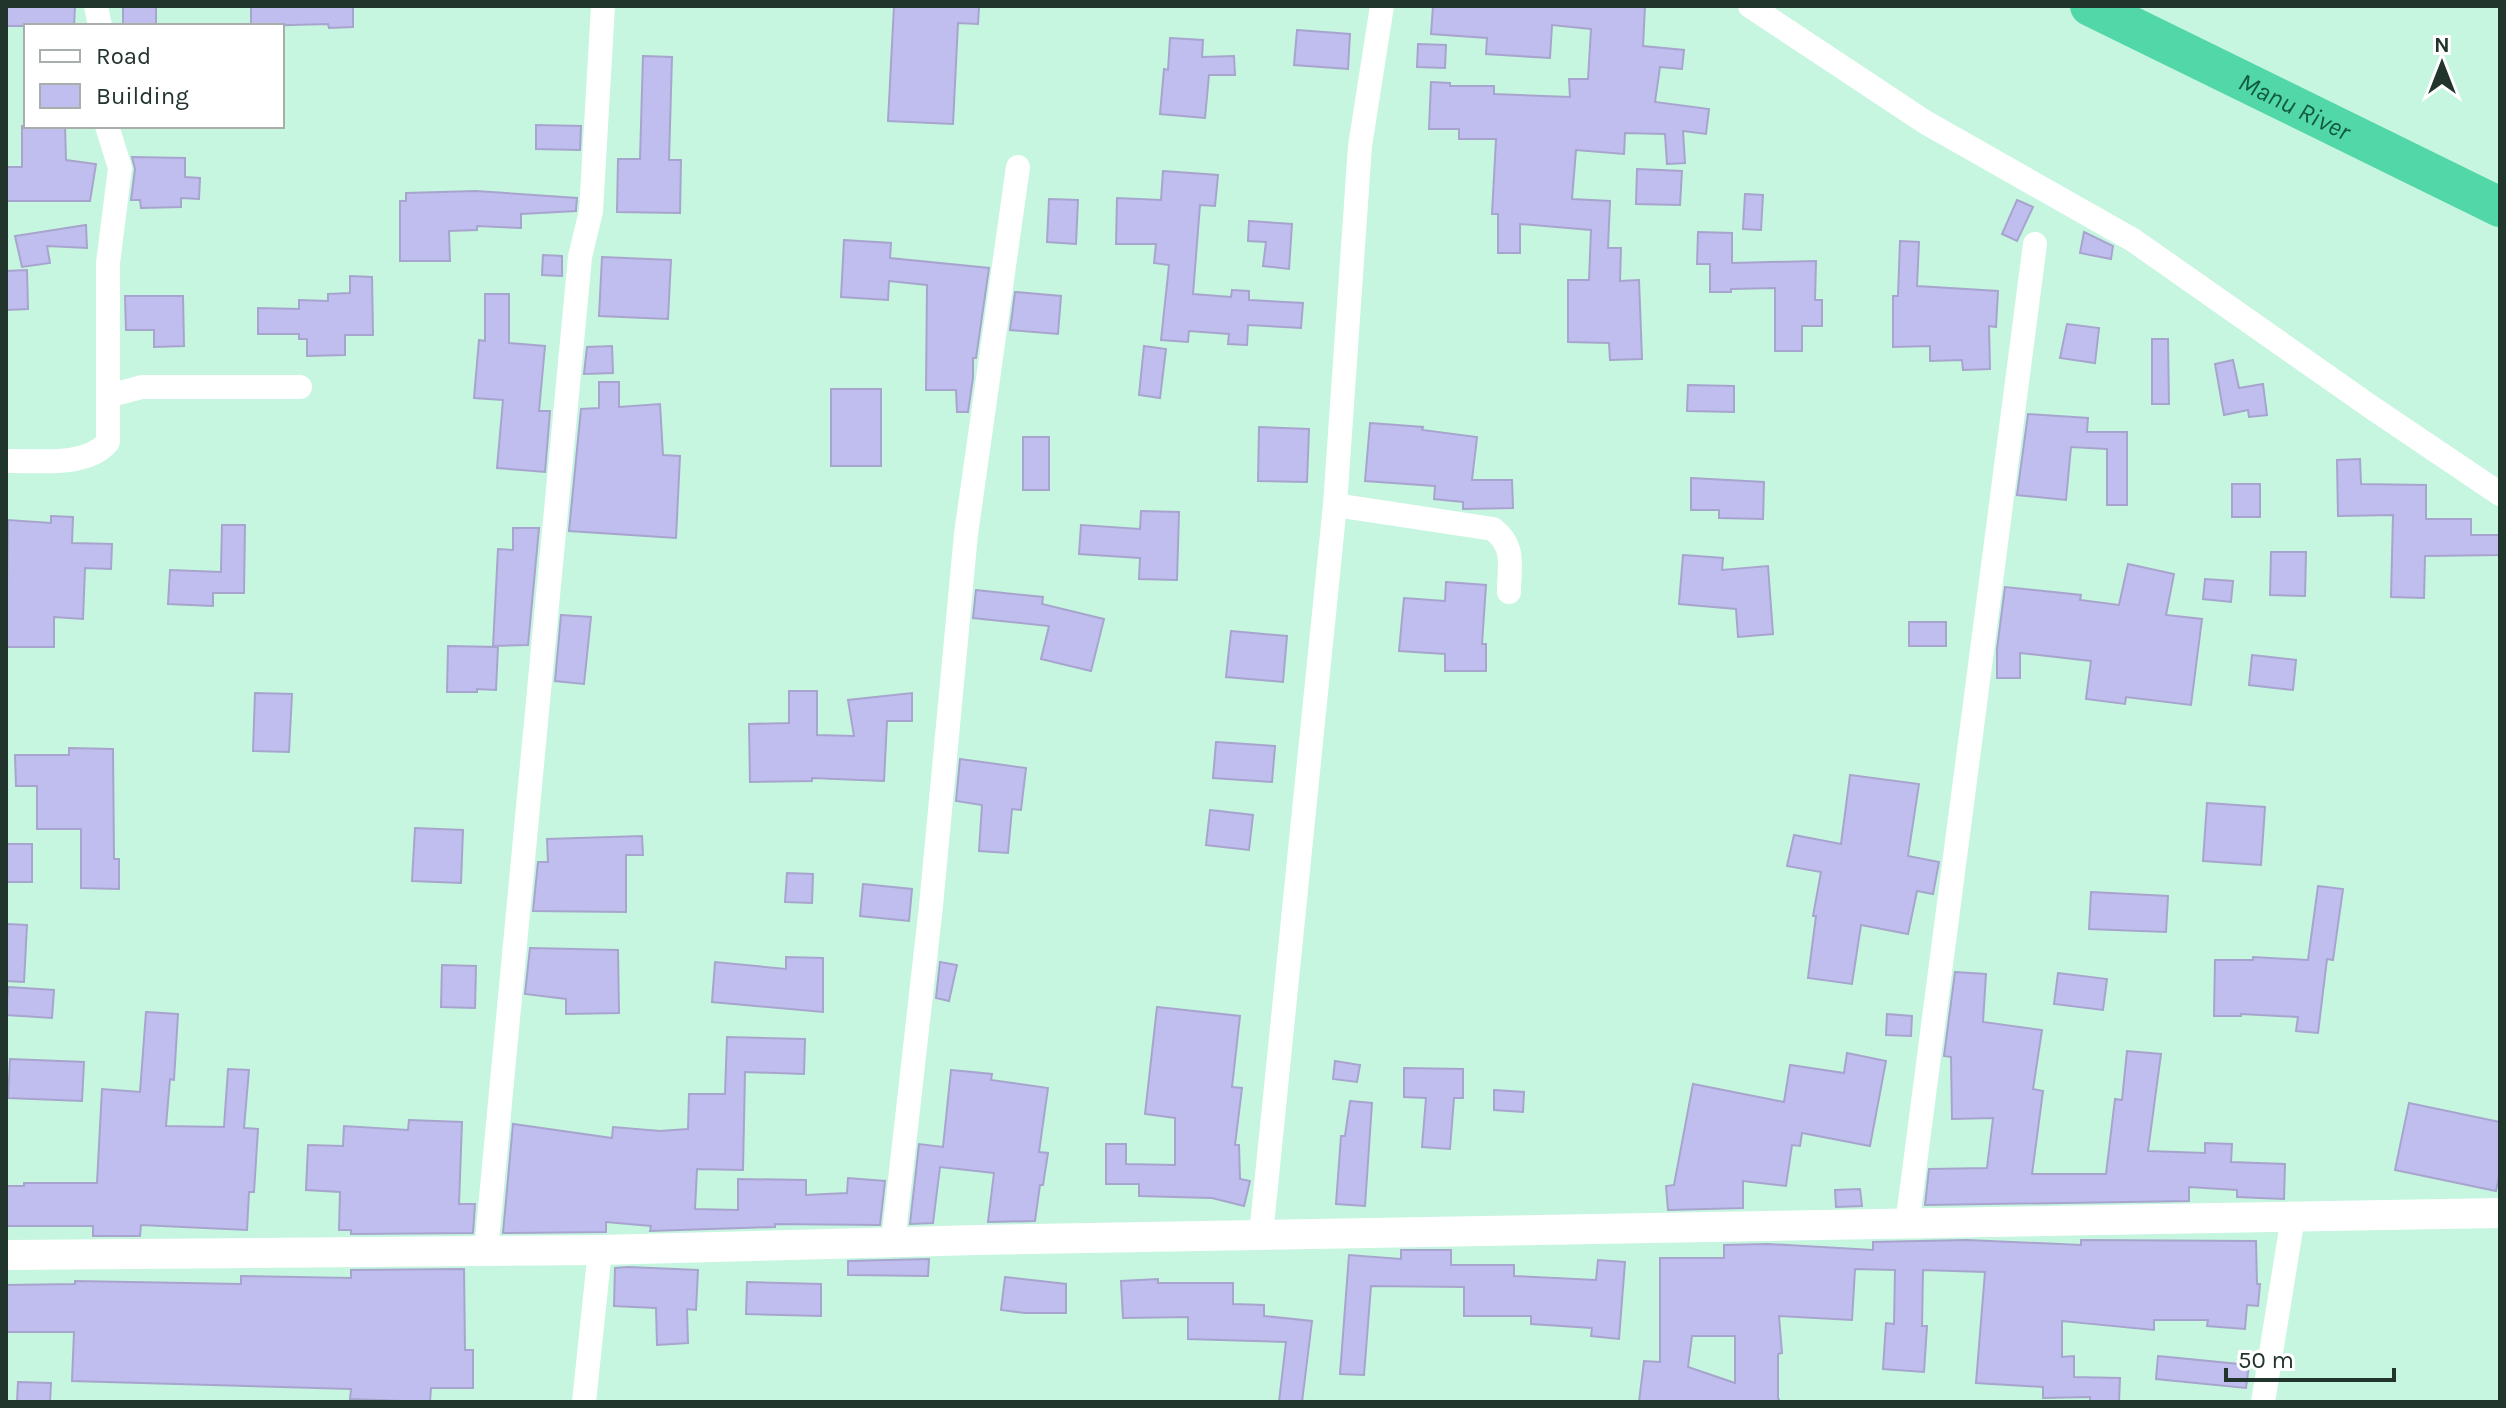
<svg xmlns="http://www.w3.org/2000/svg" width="2506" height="1408" font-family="Karla,sans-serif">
  <rect width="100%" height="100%" fill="#c6f5e0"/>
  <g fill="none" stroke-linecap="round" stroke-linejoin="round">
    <path stroke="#52d7a8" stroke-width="40" id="s1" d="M2090,6L2500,207"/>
  </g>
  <path fill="#c0beef" stroke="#a7a5cd" stroke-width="2" fill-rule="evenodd" d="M6,6H75L74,26H6Z
    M123,6H156V26H123Z
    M251,6H353V27L329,28L328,24L251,26Z
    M894,6H979L978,24L958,23L953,124L888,121Z
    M1433,6H1645L1643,46L1684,50L1682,69L1660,67L1655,102L1709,109L1706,134L1683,131L1685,163L1667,164L1665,134L1625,133L1624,154L1576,150L1572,199L1610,201L1608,248H1621L1620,281L1639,280L1642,359L1610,360L1609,343L1568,342V280H1589L1591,230L1520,224V253H1498V214H1492L1496,139H1459V129H1429L1431,82L1450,83V86H1494V94L1570,97L1569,79H1588L1591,29L1552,25L1550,58L1486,54L1487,38L1431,34Z
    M1297,30L1350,34L1348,69L1294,65Z
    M1170,38L1203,40L1202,57L1234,56L1235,75H1209L1205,118L1160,114L1164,69L1168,70Z
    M1418,44L1446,45L1445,68L1417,67Z
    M643,56L672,57L669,160H681L680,213L617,212L618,159H640Z
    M536,125L581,126L580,150L536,149Z
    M22,126H65L66,160L96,164L90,201H6V167H22Z
    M132,157L185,158V177L200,178L199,199L181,198V207L141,208L140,200H131L135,169Z
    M1637,169L1682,171L1680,205L1636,204Z
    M1163,171L1218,175L1215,206L1200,205L1193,294L1231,297L1232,290L1249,291V300L1303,303L1301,328L1248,325L1247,345L1228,344L1229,334L1189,331L1188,342L1161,340L1169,265L1154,263L1156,244H1116L1117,198L1161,200Z
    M476,191L577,198L576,209V211L521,214V228L477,226V230L449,231L450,261H400V201H406V193Z
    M1745,194L1763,195L1761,230L1743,229Z
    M1049,199L1078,200L1076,244L1047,242Z
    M2017,200L2033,207L2017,241L2002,234Z
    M1249,221L1292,224L1289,269L1263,266L1266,242L1248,241Z
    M86,225L87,248L47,246L50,263L22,267L15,236Z
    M1698,232L1732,233V263L1816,261L1815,300H1822V326H1802V351H1775V288L1731,289V292H1710V264H1697Z
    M2084,232L2113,246L2111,259L2080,253Z
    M844,240L891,243L890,258L989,268L976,358H973V378L968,412H957L956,390H926L927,285L889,281L888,300L841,297Z
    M1900,241L1919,242L1917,286L1998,291L1996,327L1989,326L1990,369L1963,370L1962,360L1930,361V346L1893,347V296H1898Z
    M543,255L562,256V276L542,275Z
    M602,257L671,260L668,319L599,316Z
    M27,270L28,309L6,310V271Z
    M350,276L372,277L373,335H345V355L307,356V339H299V334H258V308L299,309V300L328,301V294L350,293Z
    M1015,292L1061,296L1058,334L1010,330Z
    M485,294H509V343L545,346L539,411H550L545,472L497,468L503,400L474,398L479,340L485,341Z
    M125,296H183L184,346L154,347V330H126Z
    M2067,324L2099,328L2095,363L2060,358Z
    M2152,339H2168L2169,404H2152Z
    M612,346L613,373L584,374L587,347Z
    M1144,346L1166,349L1160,398L1139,395Z
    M2233,360L2239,388L2263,384L2267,415L2249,417L2248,410L2224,415L2215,364Z
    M599,382H619V407L660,404L663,455L680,456L676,538L569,531L581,409L599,408Z
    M1688,385L1734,386V412L1687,411Z
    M831,389H881V466H831Z
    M2028,414L2088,418L2087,432H2127V505H2107V449L2071,447L2066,500L2017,495Z
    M1370,423L1423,427L1422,430L1477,437L1472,480H1512L1513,508L1463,509V502L1434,499L1435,486L1365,481Z
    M1259,427L1309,429L1307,482L1258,481Z
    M1023,437H1049V490H1023Z
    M2360,459L2361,484L2426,485V519H2471V535H2500V555L2425,556L2424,598L2391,597L2393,515L2338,516L2337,460Z
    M1691,478L1764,482L1763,519L1719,518V510H1691Z
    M2232,484H2260V517H2232Z
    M1141,511L1179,512L1177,580L1139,579L1140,558L1079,554L1081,525L1140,529Z
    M51,516L73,517L72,543L112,544L111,569L85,568L83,619L54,617V647H6L8,520L51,523Z
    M222,525H245L244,593H213V606L168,604L170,570L221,572Z
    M513,528H539L528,645L493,646L498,549L513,550Z
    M2271,552H2306L2305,596L2270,595Z
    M1683,555L1723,558L1722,570L1768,566L1773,634L1738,637L1736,609L1679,604Z
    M2128,564L2174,574L2166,615L2202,619L2191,705L2126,697L2125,704L2086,699L2091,661L2020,653V678H1997V649L2005,587L2081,595L2080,600L2119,605Z
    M2205,579L2233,581L2231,602L2203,599Z
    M1446,582L1486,585L1482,644H1486V671H1445V654L1399,651L1404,598L1445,601Z
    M976,590L1043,597L1042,604L1104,619L1091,671L1041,659L1049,626L973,618Z
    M561,615L591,617L584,684L555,681Z
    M1909,622H1946V646H1909Z
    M1231,631L1287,636L1283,682L1226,677Z
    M448,646L498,647L496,690L477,689V692H447Z
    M2252,655L2296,660L2293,690L2249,685Z
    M789,691H817V735L854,736L848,700L912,693V721H887L884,781L812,778V781L750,782L749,724L789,723Z
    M255,693L292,694L289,752L253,751Z
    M1216,742L1275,746L1272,782L1213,778Z
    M69,748L113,749L114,859H119V889L81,888V829H37V786H16L15,755H69Z
    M960,759L1026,768L1021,810L1012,809L1008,853L979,851L982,805L956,801Z
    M1850,775L1919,784L1908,856L1939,862L1933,894L1917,891L1908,934L1861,925L1852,984L1808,978L1816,916H1813L1821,872L1787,866L1794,835L1841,844Z
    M2207,803L2265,807L2261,865L2203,861Z
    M1210,810L1253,815L1249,850L1206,845Z
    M415,828L463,830L461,883L412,881Z
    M642,836L643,855H626V912L533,911L538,862H548L547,839Z
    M6,844H32V882H6Z
    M787,873L813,874L812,903L785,902Z
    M863,884L912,889L909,921L860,916Z
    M2318,886L2343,889L2333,960L2327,959L2318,1033L2296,1031L2298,1017L2241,1014V1016H2214L2215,960H2253V957L2308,960Z
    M2091,892L2168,896L2166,932L2089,929Z
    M7,924L27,925L24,982L6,981Z
    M530,948L618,950L619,1013L566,1014V999L525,994Z
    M786,957L823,958V1012L712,1002L715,962L786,969Z
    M940,962L957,965L949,1001L936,998Z
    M442,965L476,966L475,1008L441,1007Z
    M1955,972L1986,974L1983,1022L2042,1030L2033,1089L2043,1091L2032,1174H2106L2115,1099L2122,1100L2127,1051L2161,1054L2148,1151L2205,1153V1143L2232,1144L2231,1162L2285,1164L2284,1199L2237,1197V1190L2189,1187V1201L1925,1205L1929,1169L1987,1168L1993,1118L1952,1119L1951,1057L1944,1056Z
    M2058,973L2107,979L2103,1010L2054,1004Z
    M8,987L54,990L52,1018L6,1015Z
    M1157,1007L1240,1016L1232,1087L1242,1088L1235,1145H1239L1240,1179L1250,1181L1244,1206L1212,1198L1139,1196V1184H1106V1144H1126V1164L1175,1165V1118L1145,1114Z
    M146,1012L178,1014L174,1080L170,1079L166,1126L224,1127L228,1069L249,1070L244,1128L258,1129L254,1192H249L247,1230L141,1225L140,1236H93V1226H6V1186H24V1183H97L102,1089L140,1092Z
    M1887,1014L1912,1016L1911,1036L1886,1035Z
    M727,1037L805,1039L804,1074L745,1072L743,1170L697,1169L695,1209L738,1210V1179L806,1180V1195L847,1193L848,1178L885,1181L880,1225L775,1224V1227L650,1231L651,1226L606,1222V1232L503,1233L513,1124L612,1138L613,1127L660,1131L688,1129L689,1094H725Z
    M1847,1053L1886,1061L1870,1146L1802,1133L1800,1146L1792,1145L1786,1186L1743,1181V1208L1668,1210L1666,1186L1674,1185L1693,1084L1784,1102L1790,1065L1844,1073Z
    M10,1059L84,1062L82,1101L8,1098Z
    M1335,1061L1360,1065L1357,1082L1333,1079Z
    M1404,1068L1463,1069V1098H1454L1450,1149L1422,1147L1426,1098L1404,1097Z
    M951,1070L992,1074L991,1080L1048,1088L1039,1152L1048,1153L1043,1185H1040L1035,1221L988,1222L994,1173L940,1167L933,1223L910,1224L919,1144L943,1147Z
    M1494,1090L1524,1092L1523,1112L1494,1110Z
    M1350,1101L1372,1103L1365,1206L1336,1204L1341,1136H1345Z
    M2409,1103L2500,1122V1171L2496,1191L2395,1170Z
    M409,1120L462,1122L459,1204H475L473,1233L351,1234V1230H339L340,1192L306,1190L308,1145L343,1146L344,1126L408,1130Z
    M1860,1189L1862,1206L1836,1207L1835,1190Z
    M1967,1240L2081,1245V1240L2256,1241L2257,1284H2260L2258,1306L2247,1305L2245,1329L2207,1326L2208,1320H2154V1330L2062,1321V1357L2074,1356V1377L2120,1378L2119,1402H2090V1397L2043,1398V1387L1976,1383L1985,1272L1923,1270L1922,1326H1927L1924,1372L1883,1369L1886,1323L1894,1324L1895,1270L1855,1269L1852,1320L1779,1316L1782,1353L1778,1354V1398L1780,1402H1639L1644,1361L1660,1362V1258H1724V1245L1768,1244L1873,1250V1242ZM1692,1336H1735V1383L1688,1367Z
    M1401,1250H1451V1265H1514V1276L1596,1280L1598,1260L1625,1262L1619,1339L1591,1336L1592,1328L1531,1324V1316H1464V1287L1371,1286L1364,1375L1340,1374L1349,1255L1401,1259Z
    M929,1259L928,1276L848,1275V1261Z
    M628,1267L698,1270L696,1310L687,1309L688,1343L657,1345L656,1308L614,1306L615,1268Z
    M464,1269L465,1350H473V1388H431L430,1402L350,1399L351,1389L72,1381L74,1332H6V1285L75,1284V1281L241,1284V1276L351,1278V1270Z
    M1005,1277L1066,1284V1313H1025L1001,1310Z
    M1158,1279V1283H1233V1304L1264,1305V1316L1312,1321L1302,1402H1279L1286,1342L1188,1339V1317L1123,1318L1121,1281Z
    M747,1282L821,1284V1316L746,1314Z
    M2158,1356L2249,1365L2246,1388L2156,1379Z
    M18,1382L51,1383L50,1402H17Z"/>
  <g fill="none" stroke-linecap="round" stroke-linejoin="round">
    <path stroke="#fff" stroke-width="24" d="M96,6L100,26
      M1750,6L1925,122L2133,240L2371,407L2500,494
      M108,396L142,387H300
      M6,461C37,460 86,468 108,442V263L120,168L107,126
      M1335,505L1493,529C1516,547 1509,565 1509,592
      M1907,1225L2035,244
      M1261,1235L1335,505L1360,146L1382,6
      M893,1242L931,906L966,534L1018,167
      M486,1251L580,257L591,211L603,6
      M584,1402L600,1250
      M2263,1402L2293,1217"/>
    <path stroke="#fff" stroke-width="30" d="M6,1255L600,1250L977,1240L2500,1213"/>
  </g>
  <g text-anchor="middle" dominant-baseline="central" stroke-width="8" stroke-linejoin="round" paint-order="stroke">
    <g font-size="26" font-style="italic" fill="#125b43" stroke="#fff">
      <text stroke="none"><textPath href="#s1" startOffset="228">Manu River</textPath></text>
    </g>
  </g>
  <rect width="2506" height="1408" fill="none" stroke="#22352d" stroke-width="16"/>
  <rect x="24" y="24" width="260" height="104" fill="#ffffff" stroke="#a7aeab" stroke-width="2"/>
  <rect x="40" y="50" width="40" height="12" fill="#ffffff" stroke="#a7aeab" stroke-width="2"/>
  <text x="96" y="64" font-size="24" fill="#22352d">Road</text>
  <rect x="40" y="84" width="40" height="24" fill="#c0beef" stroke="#a7aeab" stroke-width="2"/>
  <text x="96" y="104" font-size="24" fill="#22352d">Building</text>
  <g transform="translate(2442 64)" stroke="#ffffff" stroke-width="6" paint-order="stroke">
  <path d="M0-6L14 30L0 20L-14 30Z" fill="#22352d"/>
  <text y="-12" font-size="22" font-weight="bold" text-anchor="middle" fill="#22352d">N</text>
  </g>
  <path d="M2226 1368v12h168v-12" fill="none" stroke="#22352d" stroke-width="4"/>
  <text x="2238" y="1368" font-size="24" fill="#22352d" stroke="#ffffff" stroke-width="6" paint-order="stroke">50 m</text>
</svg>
